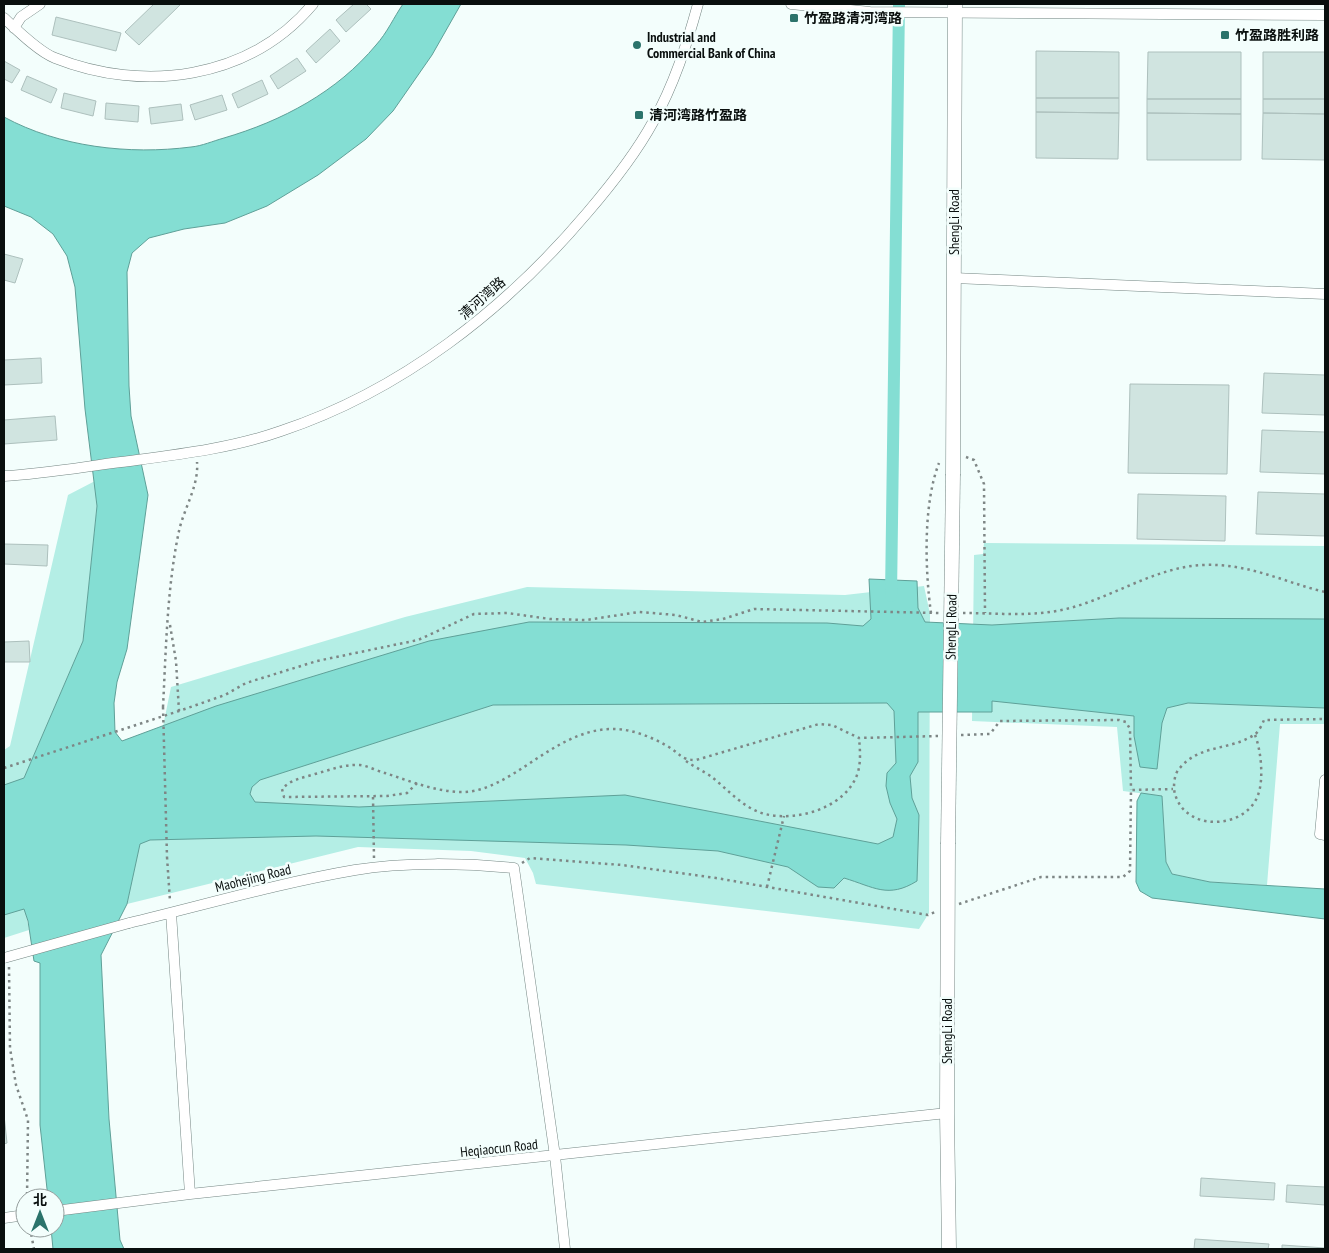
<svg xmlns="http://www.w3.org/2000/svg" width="1329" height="1253" font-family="'PT Sans Narrow','Noto Sans SC',sans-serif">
  <rect width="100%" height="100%" fill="#f3fefc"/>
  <path fill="#b4eee5" d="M95,481L97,506L83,641L24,778V902L29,930L4,938V750L10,746L68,495Z
    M984,543L1325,546V724H1280L1267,885L1210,882L1172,874L1166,862L1162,796L1123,791L1117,727L972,721L974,555L983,554Z
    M924,586L930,614L929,913L919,929L536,884L533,873L525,858L471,851L358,847L127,904L171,687L405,617L527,587L845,595Z"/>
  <path fill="#84ded3" stroke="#5fa098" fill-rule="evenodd" d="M403,4H461L432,55L393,111L366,139L318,175L267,206L225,223L184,229L149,238L132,253L127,272L129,386L131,416L148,495L127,649L117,682L114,703L115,732L122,741L216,706L429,641L529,622L827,623L863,626L871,619L869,579L917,581L918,608L925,622L992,625L1119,618L1325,619V708L1188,703L1167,708L1162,723L1157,769L1140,767L1134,736V716L992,701V712H918V762L910,776L912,798L919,815L917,881C888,899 874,887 844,878L834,888L818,887L788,867L718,851L626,845L316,836L150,840L140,844L127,904L101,955L109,1119L120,1240L124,1249H53L51,1228H55V1198H48L40,1125V963L34,961L28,921L24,909L4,915V785L24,778L83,641L97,506L85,409L75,287L67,256L53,234L31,217L4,206V117C59,147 129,155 191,147C202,146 213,141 224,138C282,121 337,92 376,45C387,33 394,17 403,4ZM887,703L894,711L896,763L887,773L886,786L890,803L897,819L893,837L878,844L625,795L359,807L255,802L250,794L252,787L260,780L493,705Z
    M1141,793L1162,796L1166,862L1172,874L1210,882L1325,889V919L1152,898L1140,891L1136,882L1137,801Z"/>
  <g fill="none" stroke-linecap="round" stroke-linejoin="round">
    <path stroke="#84ded3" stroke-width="12" d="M891,596L899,4"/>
  </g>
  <path fill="#d0e4e0" stroke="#adc0bd" d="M154,4H181L139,45L125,32Z
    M354,4H366L371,9L346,32L336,20Z
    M56,17L121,33L116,51L52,35Z
    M330,29L340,41L316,63L306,51Z
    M1036,51L1119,52V98H1036Z
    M1148,52H1241V99H1147Z
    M1263,52H1325V99H1263Z
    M297,58L306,71L278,89L270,76Z
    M4,61L20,70L12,83L4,79Z
    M27,76L57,89L51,103L21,90Z
    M262,80L268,94L238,108L232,94Z
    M64,93L96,101L93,116L61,108Z
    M222,95L227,110L195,120L190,105Z
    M1036,98H1119V113L1036,112Z
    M1147,99H1241V114L1147,113Z
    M1263,99H1325V114L1263,113Z
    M106,103L139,106L138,122L105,119Z
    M181,104L183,120L151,124L149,108Z
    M1036,112L1119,113L1118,159L1036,158Z
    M1147,113L1241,114V160H1147Z
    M1263,113L1325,114V160L1262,159Z
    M4,254L23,259L15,283L4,280Z
    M41,358L42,383L4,385V360Z
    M1264,373L1325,375V415L1262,413Z
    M1130,384L1229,385L1227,474L1128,473Z
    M55,416L57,440L4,444V420Z
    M1262,430L1325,432V474L1260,472Z
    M1258,492L1325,494V536L1256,534Z
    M1138,494L1226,496L1225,541L1137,539Z
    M4,544L48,545L47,566L4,564Z
    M29,641L30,662H4V642Z
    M4,1115L7,1143L4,1144Z
    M1201,1178L1275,1183L1274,1200L1200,1196Z
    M1287,1185L1325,1187V1205L1286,1202Z
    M1195,1239L1269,1244L1268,1249H1194Z
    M1282,1245L1325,1248V1249H1282Z"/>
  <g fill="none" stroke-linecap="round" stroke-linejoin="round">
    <defs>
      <path id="minor" d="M791,4L870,12L1325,15
        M4,18C17,30 39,52 55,58C143,93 249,80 313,4
        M14,28L21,17L40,4
        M954,278L1325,294
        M4,476C43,474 82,467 121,462C174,455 230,449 281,431C401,391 505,310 587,213C611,185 635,155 653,122C674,85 687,44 698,4
        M1325,780L1320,834L1325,835
        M171,913L190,1194
        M129,923C204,905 279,883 355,870C404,862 465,863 514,868L555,1156L565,1249
        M55,1211L190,1194L947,1113
        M4,1218L25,1215"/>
      <path id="secondary" d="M953,474L955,4
        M948,844L947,1113L949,1249"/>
    </defs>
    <use href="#minor" stroke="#748683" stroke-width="11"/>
    <use href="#secondary" stroke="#748683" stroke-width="15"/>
    <path stroke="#7e8685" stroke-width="2.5" stroke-dasharray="2.5 4" stroke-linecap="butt" d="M966,457L974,460L984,484L985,613
      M931,613C925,570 923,504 939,463
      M963,613C997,613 1033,617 1066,609C1112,598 1155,567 1203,565C1249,563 1283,582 1325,592
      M170,625L176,661L179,711
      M163,707C166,650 167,587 179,531C184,508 199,486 197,462
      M961,735L990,734L1000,721L1119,720L1126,722L1130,729L1131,790
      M1255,735C1261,750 1264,779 1258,795C1246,829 1186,833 1175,794C1173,788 1174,774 1179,769C1199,744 1229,751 1254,735C1258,733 1262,725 1264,720L1325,719
      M686,761C693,766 701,770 709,775C727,788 742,808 765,814C797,822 847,808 858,772C861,761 860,749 859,738
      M4,768L179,711L225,695L246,683L317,661L418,640L474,614L507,613L550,619L586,620L639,612L676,615L702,622L723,619L754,609L940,613
      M417,783L407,793L387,796L284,797L282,789C291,779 303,778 315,774C330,770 344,764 360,765C368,766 377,771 385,773C410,781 436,792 462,792C511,792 551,732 609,729C629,728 650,736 667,746C680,753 680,760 696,760L819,724L832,725L859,738L938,736
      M373,797L374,858
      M167,857L170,901
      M522,863L530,858L622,865L716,878L928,915L935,912
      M767,887L784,816
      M959,904L1041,877H1123L1130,871L1131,790L1173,789
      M9,967L10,1048L16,1085L28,1120L27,1198
      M30,1228L34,1249"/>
    <use href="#minor" stroke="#fff" stroke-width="10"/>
    <use href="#secondary" stroke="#fff" stroke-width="14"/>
    <defs>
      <path id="minor-bridge" d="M4,958L129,923"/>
      <path id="secondary-bridge" d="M948,844L953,474"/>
    </defs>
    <use href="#minor-bridge" stroke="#748683" stroke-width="11" stroke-linecap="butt"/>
    <use href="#secondary-bridge" stroke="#748683" stroke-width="15" stroke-linecap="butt"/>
    <path stroke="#7e8685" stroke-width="2.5" stroke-dasharray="2.5 4" stroke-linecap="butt" d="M163,707L167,857"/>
    <use href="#minor-bridge" stroke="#fff" stroke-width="10"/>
    <use href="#secondary-bridge" stroke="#fff" stroke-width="14"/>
  </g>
  <g fill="#2b736b" stroke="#f3fefc" stroke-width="2">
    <rect x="789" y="13" width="10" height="10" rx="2.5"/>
    <rect x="1220" y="30" width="10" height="10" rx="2.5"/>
    <circle cx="637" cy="45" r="5"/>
    <rect x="634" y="110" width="10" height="10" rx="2.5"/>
  </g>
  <g text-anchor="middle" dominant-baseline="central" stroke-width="5" stroke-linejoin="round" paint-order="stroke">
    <g font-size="14" font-weight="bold" fill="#090f0e" stroke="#f3fefc" text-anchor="start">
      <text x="804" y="18">竹盈路清河湾路</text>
      <text x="1235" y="35">竹盈路胜利路</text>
      <text x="647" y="37">Industrial and<tspan x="647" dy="16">Commercial Bank of China</tspan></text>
      <text x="649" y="115">清河湾路竹盈路</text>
    </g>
    <g font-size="14" fill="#090f0e" stroke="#f3fefc">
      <text transform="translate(954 222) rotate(-90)">ShengLi Road</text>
      <text transform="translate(482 298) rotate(-41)">清河湾路</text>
      <text transform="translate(951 627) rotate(-89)">ShengLi Road</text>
      <text transform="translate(253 878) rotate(-14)">Maohejing Road</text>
      <text transform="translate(947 1031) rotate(-90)">ShengLi Road</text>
      <text transform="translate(499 1148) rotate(-6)">Heqiaocun Road</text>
    </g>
  </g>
  <rect width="1329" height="1253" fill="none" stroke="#090f0e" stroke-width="10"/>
  <g transform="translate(40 1213)"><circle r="24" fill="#f3fefc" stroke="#959e9d"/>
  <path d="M0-4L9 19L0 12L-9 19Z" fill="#2b736b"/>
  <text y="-8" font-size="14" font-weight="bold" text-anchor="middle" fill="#090f0e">北</text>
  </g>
</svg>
